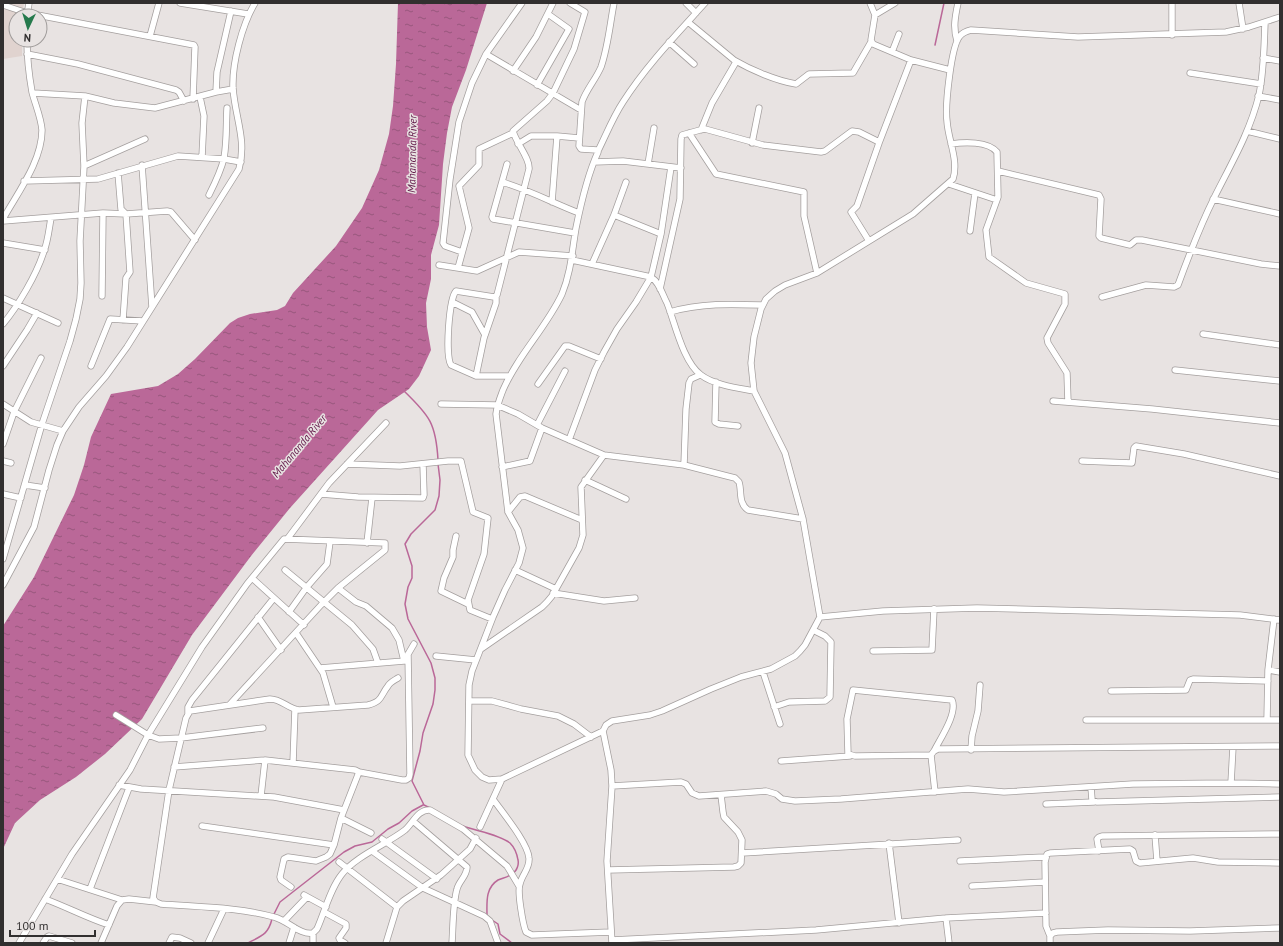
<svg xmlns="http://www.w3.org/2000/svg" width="1283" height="946" font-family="'PT Sans',sans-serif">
  <defs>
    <pattern id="water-ripples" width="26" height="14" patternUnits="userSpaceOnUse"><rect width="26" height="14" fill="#ba6898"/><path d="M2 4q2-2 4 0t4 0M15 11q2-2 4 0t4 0" fill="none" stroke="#98567c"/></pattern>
  </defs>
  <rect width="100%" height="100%" fill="#e8e3e2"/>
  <path fill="#e0d3cf" d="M3,3H24L22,16H16V40H22V56L3,59Z"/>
  <path fill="url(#water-ripples)" d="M398,3H487L466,70L452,107L447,133L443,164L439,225L431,255V279L426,303L427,327L431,350L419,376L409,389L378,410L290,508L251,556L192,635L142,719L105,754L76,777L40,800L15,823L3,849V626L34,577L74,495L84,465L91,437L111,394L158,386L178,374L195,359L230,323L238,318L250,314L277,310L285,306L293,293L336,246L362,208L379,170L389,134L393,106L396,64Z"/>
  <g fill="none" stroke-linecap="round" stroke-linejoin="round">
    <path stroke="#ba6898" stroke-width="1.5" d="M935,45L944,3
      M404,391C430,416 436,424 438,460
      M430,808L424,805L412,781L420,751L423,733L433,704L435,690V678L431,663L408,619L405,604L408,587L412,578V566L405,544L411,534L435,510L439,496L440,480L438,464
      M463,826C476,831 499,834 510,843C514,847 517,854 518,860C519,864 517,871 513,873
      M273,916L280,902L344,852L355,846L372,842L388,829L399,823L412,811L423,805
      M487,916C487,903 485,888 498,880C502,878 506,878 510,875
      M492,920L498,924L500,934L512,943
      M248,943C261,936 268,935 272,919"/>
    <defs>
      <path id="street" d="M180,3L248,14
        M686,3L696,13
        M870,3L875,15L871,40L873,44L911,60L950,70
        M1172,3V35
        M1239,3L1243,29
        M3,5L27,13L194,45L195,47L193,99
        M875,15L895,3
        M27,16L29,3
        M688,22L734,60C751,70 777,81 796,84L809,74L853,73L871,42
        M150,36L159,3
        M957,41C953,28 955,17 958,3
        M669,42L694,64
        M892,52L899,34
        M27,54L78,64L176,90L179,92L184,101
        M486,54L581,110
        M1263,58L1280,61
        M513,71L536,37L553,3
        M1190,73L1261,84
        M537,85L569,29L548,14
        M216,92L217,72L231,11
        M33,93L85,96L114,103L155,108L216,92L233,89
        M1258,96L1280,100
        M200,97L204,116L202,157
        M701,130L712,103L736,62
        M1247,131L1280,139
        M689,133L716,174L804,192V216L817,273
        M557,136L579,138
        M752,143L759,108
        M518,144L531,136H557L552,202
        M951,144C964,142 988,141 997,152L998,197L986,230L989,257L1026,283L1065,294V304L1047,338L1048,343L1067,373L1068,402
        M598,151C606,135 613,117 623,102C646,66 676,35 705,3
        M594,162L623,161L681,168
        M507,164L492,217L493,219L575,233
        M648,164L654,128
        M142,165L152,307
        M84,166L145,139
        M998,171L1099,195L1101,199L1099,236L1101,238L1130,245L1136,240H1142L1261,264L1280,266
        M118,173L121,209L126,214L130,272L126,278L123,320
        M24,181L98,179L178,156L224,159L241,162
        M502,182C529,190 553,203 579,213
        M949,184L997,200
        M209,195C215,183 221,171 224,158C227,141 226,125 227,108
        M1213,199L1280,214
        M614,215L661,234
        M3,219C18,192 42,161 42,130C41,117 35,104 32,92C29,75 27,57 27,40
        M3,221L103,213L126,214L167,211L171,212L195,240
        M970,231L975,193
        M869,241L851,212L857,206L879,143L911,60
        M3,243L45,250
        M462,252L445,246L443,243L450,179L459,122L472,83L486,54L522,3
        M572,260L651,277C660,283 662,294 667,303C675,323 683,362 701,375C714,385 738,388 754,391
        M592,264L614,215L626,182
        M439,265L477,271L519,252L573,256
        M458,268L469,228L459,186L479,165V149L513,133
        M660,289L680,199L681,139L682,135L700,130L705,129L763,145L821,152L825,151L852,131L859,132L879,142
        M102,296L103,213
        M1102,297L1146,285L1174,287L1178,285C1189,255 1200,226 1214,198C1231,164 1250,132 1259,95C1264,71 1264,47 1265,23
        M3,298L58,323
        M452,302L472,312L485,335
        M670,312C700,303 731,304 762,305
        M3,324C18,306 37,274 44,251C48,241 49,229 51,218
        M1203,334L1280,345
        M3,366L27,330L37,313
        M91,366L110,319L143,321
        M1175,370L1280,381
        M476,376L484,338L496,303V296
        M509,376H476L451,365C445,356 449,298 456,291L494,297L497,295L529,169C530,158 516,143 513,131L547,101L553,93L574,49L585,12L570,3
        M716,382L715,422L719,424L738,426
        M538,384L565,346H569L601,359
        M1053,401L1152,409L1280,423
        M3,404L31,422L63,431
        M441,404L497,405L518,414L542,428L604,455L684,465L727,476L735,478L739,482C742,491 738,503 748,510L803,519
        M537,425L565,371
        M569,440L595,370L604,352L617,329L636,302L651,277L661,234L671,167
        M3,444L14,412L41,358
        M3,461L11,463
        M1082,461L1132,463L1134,448L1136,446L1184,454L1280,476
        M347,464L400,466L448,461H461L473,512L488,518L484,554L468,600L470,610L492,619
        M684,465L686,409L689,383L691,379L700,375
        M502,467L530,461L542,428
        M585,480L626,499
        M25,485L45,488
        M3,494L21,498
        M321,494L358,497L423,498L424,495L423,464
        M508,512L520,497L525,496L582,520
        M456,536L453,550V557L444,578L441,591L468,604
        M288,538L329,483L386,423
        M367,543L372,498
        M3,559L42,424L70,341L76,319L80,299L81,283L80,241L84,166L82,123L85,96
        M285,570L352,625L373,649L378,663
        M515,570L556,589
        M252,578L304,625
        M3,585L34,527L49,470L57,445L63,431L79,407L106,376L127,347L239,169C247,140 235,117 233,88C232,63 242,25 255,3
        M338,588L356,602L366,606L392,628L399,640L404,661
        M553,593L604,601L635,598
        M289,612L306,588L327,564L330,542
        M258,617L281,650
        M820,617L803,519L785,453L754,391L751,363L754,337L761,309L766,299L775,291L785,285L817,273L913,214L953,179C959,160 948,140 947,121C945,106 951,46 960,36C963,32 967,31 971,30L1078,37L1226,32L1249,27L1280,17
        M296,633L323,673L333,707
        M481,649L542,607L547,602L552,596L579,548L583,535L581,487L604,455
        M873,651L932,650L934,609
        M436,656L476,660
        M320,668L404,661L414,644
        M1268,670L1280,672
        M763,672L780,724
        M398,678C395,680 390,682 388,686C380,696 383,701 368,705L299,710C288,709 282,699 270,699L190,711L186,718L169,790L153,898L156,902L161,904C198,907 238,907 274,917C287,920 301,936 313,933L317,929C325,911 330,889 342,874C356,856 387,844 405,830C413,823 418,809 430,810L463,829L507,866L519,886
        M1111,691L1186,690L1190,680L1193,679L1268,681
        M469,701H492L521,709L558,716L574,724L591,737
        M774,707L789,702L825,701L830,697L831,642L825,636L813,630
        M188,714V707L192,700L274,598
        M116,715L148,735L159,739L181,738L263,728
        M1086,720H1280
        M1267,720L1268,670L1274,619
        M603,731L502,779L489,780L482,777L475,770L468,755L469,685L472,671L493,617L505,590L519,563L523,548L518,530L508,512L496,414C497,405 500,398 503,390C518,355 546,328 562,294C571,272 572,251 576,228C581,203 587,176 598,152L597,150L581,149L579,146L582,102C586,90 596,79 601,67C608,47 610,24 614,3
        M971,750L972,736L978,711L980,685
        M931,755L855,756L848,754L847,719L853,690L952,700C958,713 940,739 934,751
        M781,761L850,756
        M293,763L295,709
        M174,767L265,760L355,770L359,772L341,818L334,845L330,854L326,857L316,861L288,857L284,859L280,877L281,880L291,887
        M359,772L402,780H406L409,778L410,774L408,654
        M1231,783L1233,747
        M119,785L141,789L274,797L344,810
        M612,786L681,782L686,784L692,793L699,796L766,791L776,794L782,799L795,801L841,799L968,789L1004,792L1133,784L1231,783L1280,784
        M1091,787L1092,800L1097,802L1280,797
        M935,792L931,755L934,751L938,749L1280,746
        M261,796L265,760
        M493,799C502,812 528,843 529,858C530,869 522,874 520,884C517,891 523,925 526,932L532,935L611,932
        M1046,804L1094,802
        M341,818L371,833
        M413,821L467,867C467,876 459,881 457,889C453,902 453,929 452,943
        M202,826L334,845
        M480,827L502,779
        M1155,835L1157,861
        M382,839L437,879
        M889,843L899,923
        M372,851L423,888L484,916L490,921L498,943
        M1099,851L1097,839L1099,837L1102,836L1280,834
        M742,853L958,840
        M960,861L1045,857
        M339,862L397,907
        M608,870L734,867L738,866L741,863L742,840L738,832L724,817L723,812L721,795
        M57,879L122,900
        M972,886L1045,882
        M90,889L129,788
        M304,895L326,907
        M45,899C67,907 87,918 109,925
        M324,912L346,924V928L339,938L340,940L345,943
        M946,918L949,943
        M284,921L307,897
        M313,933V943
        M1050,936L1046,926L1045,862L1047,854L1050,853L1130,849L1133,851L1136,861L1140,863L1193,858L1218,862L1280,863
        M612,940L816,930L946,918L1046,913
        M19,943L72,854L130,770L148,735L202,647L247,584L284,539L385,543V550L338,588L321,605L230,704
        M43,943L47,937L49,936L72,943
        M101,943L117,906L122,900L129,899L156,902
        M169,943L172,937L180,938L191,943
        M208,943L224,909
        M289,943L294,927
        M386,943L397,907L403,901L441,875L470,849L476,838
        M612,943L607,861L612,786L611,770L603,731L606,725L612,721L650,715L662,711L711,689L741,677L771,669L795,656L800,651L805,645L820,617L883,611L977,608L1240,615L1280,620
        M1050,943V936L1053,933L1057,932L1108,930L1190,931L1280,928"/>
    </defs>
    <use href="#street" stroke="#a49f9e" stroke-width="7"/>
    <use href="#street" stroke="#fff" stroke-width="5.5"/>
  </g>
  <g text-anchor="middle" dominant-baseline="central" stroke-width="3" stroke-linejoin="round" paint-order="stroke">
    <g font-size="11" font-style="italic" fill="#611648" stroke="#e8e3e2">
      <text transform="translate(412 154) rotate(-89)">Mahananda River</text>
      <text transform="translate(299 446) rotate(-50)">Mahananda River</text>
    </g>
  </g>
  <rect width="1283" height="946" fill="none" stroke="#312f2f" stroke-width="8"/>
  <g transform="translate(28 28) rotate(184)"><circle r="19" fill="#e8e3e2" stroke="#9f9b9a"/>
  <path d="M0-3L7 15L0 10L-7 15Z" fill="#267a4d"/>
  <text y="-6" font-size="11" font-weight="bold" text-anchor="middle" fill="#312f2f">N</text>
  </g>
  <path d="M10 930v6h85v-6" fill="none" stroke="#312f2f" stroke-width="2"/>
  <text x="16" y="930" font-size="12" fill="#312f2f" stroke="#e8e3e2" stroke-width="3" paint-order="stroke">100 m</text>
</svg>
